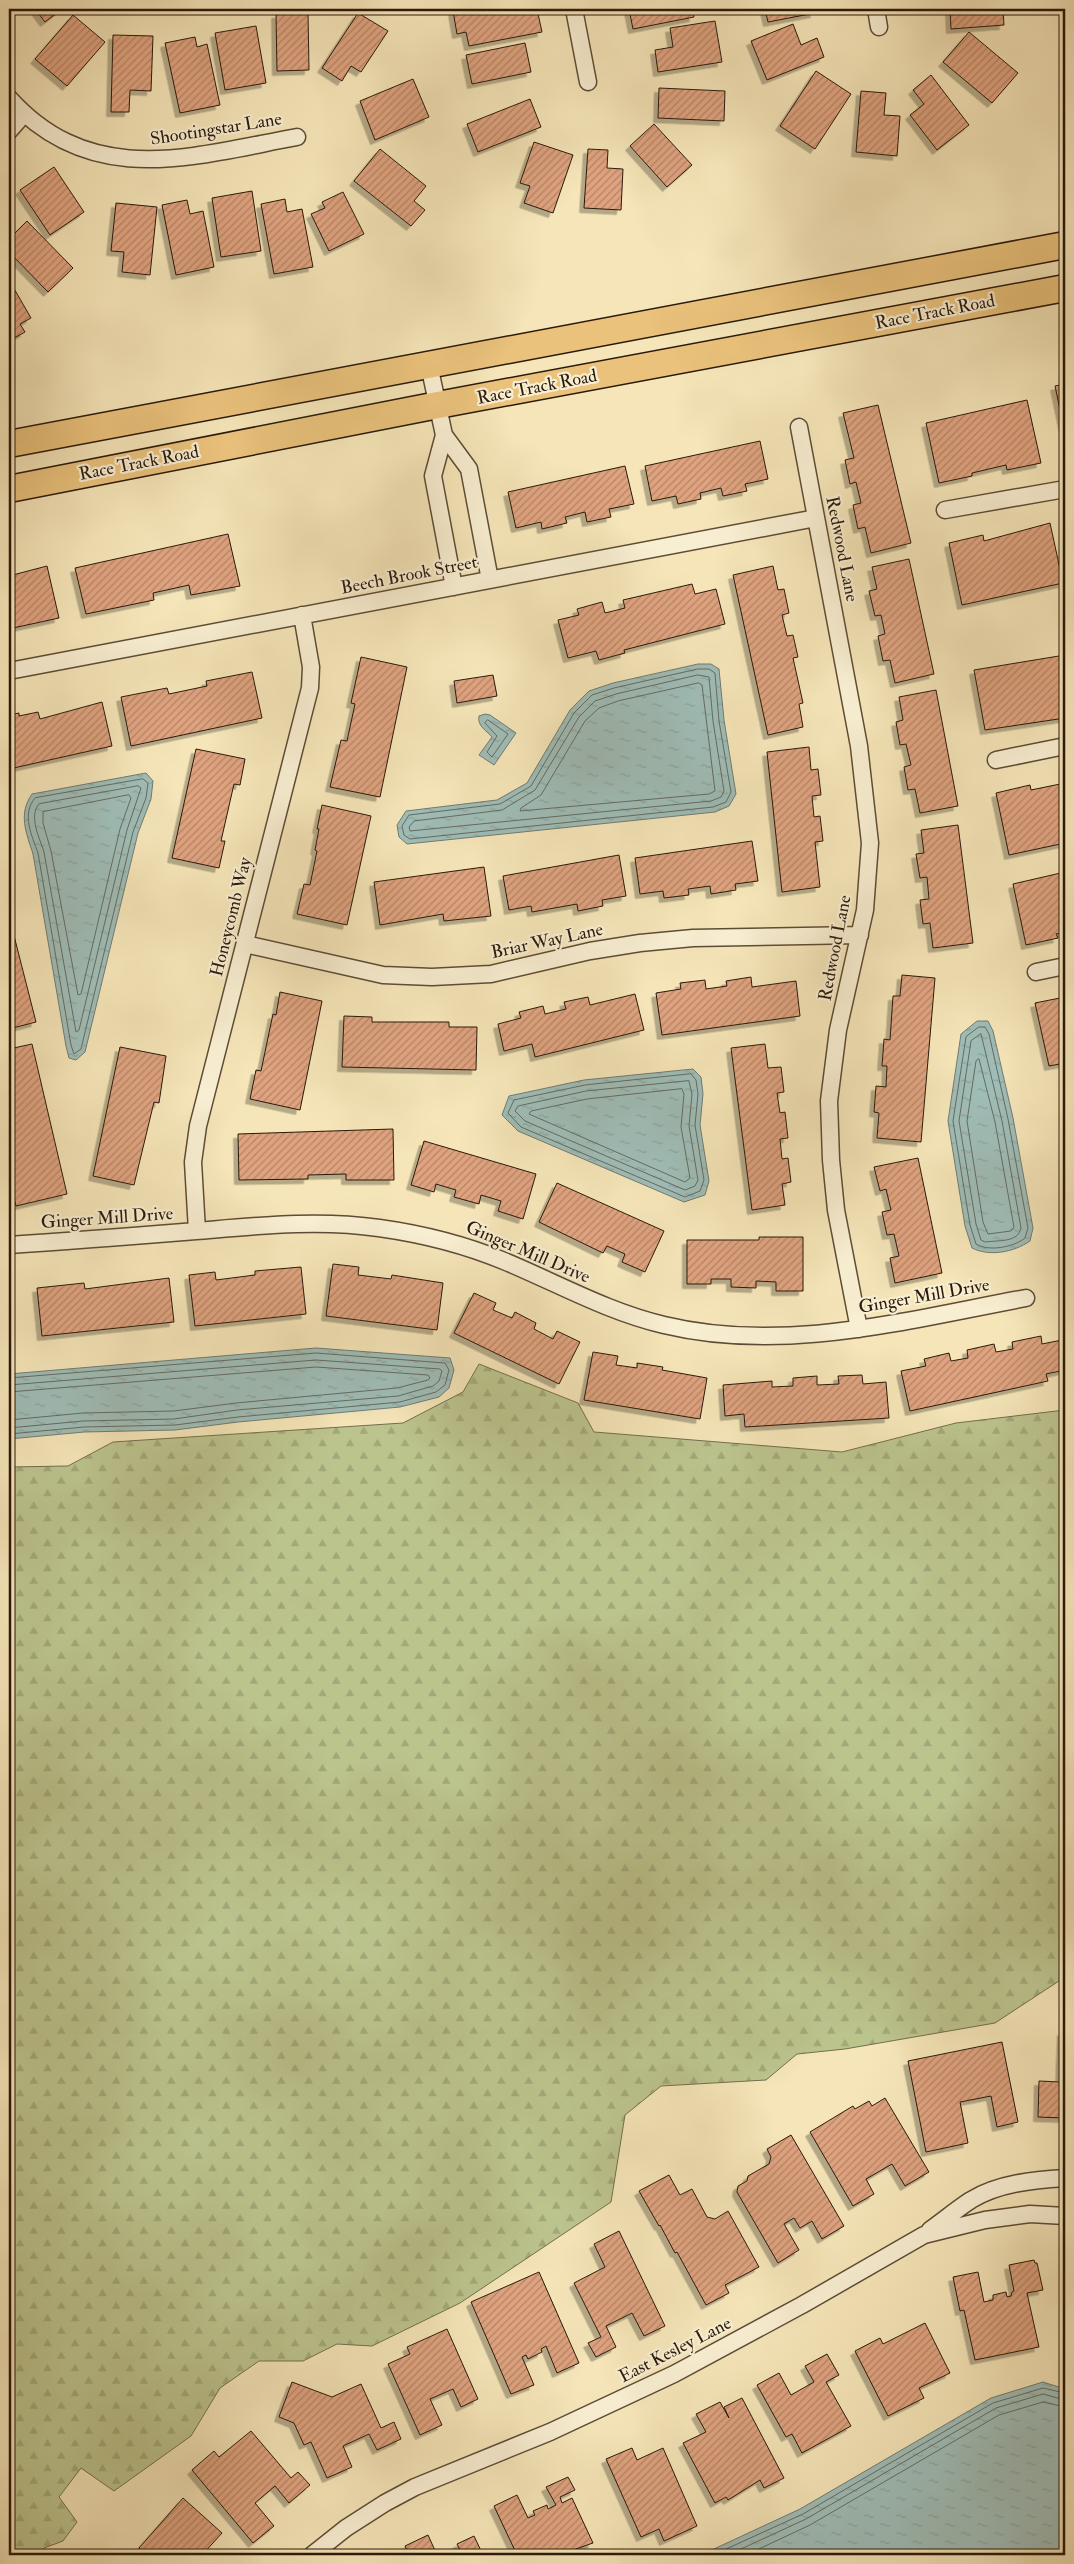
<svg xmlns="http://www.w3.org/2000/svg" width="1074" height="2564" font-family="'IM FELL Double Pica',serif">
  <defs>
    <pattern id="forest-firs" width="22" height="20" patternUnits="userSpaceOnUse" patternTransform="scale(1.25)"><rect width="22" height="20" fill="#bcc48e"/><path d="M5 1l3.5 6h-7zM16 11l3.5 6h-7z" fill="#a2a879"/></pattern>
    <pattern id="water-ripples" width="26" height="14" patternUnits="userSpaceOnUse" patternTransform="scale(1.25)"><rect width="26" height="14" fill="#9fbdb7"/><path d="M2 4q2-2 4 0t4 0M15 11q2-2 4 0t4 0" fill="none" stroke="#89a29c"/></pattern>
    <pattern id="building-hatch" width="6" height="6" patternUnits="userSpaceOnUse" patternTransform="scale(1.25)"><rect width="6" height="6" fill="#dfa37f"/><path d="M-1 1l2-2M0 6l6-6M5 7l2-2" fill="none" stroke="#b58466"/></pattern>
    <filter id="shadow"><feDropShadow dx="-4.5" dy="4.5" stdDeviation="0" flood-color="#0004"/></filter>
  </defs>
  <rect width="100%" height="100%" fill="#f5e5b8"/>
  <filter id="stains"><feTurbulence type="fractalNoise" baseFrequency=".004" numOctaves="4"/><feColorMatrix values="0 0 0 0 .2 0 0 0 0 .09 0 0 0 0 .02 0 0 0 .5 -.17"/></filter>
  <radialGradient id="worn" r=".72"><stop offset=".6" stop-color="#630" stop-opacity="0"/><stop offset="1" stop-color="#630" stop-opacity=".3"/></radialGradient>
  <path fill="url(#forest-firs)" stroke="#736e4c" d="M479,1364L578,1403L594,1432L842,1452L956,1423L1065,1410V1977L995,2023L845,2049L797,2054L766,2080L661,2086L625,2115L611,2202L460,2303L372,2346L337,2344L303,2361H259L220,2388L191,2436L114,2491L81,2468L59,2497L77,2522L63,2541L44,2548L41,2555H9V1467L68,1466L113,1442L403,1423L463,1392Z"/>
  <path fill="url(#water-ripples)" stroke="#707b72" d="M698,664H711L719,669L724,720L736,794L729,806L715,812L407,844L399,837L397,825L406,811L497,800L527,783L570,710L589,691L613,683Z
    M485,714L490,715L516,733L494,765L479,755L492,737C486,730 477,726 479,716Z
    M146,773L153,781L151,799L138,833L85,1052L76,1060L69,1058L66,1046L33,854C26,832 18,814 32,794Z
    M977,1021H988L993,1031L1013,1118L1033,1228L1030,1241C1014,1252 990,1257 972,1248L965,1226L948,1121L961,1034Z
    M693,1069L701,1077L703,1094L700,1125L709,1181L705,1195L684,1202L518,1131L502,1115L509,1096L584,1080Z
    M316,1348L450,1358L454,1370L449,1388L439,1397L400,1407L238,1422L175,1430L84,1432L9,1439V1374Z
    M1043,2382L1065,2389V2555H701L800,2509L991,2398Z"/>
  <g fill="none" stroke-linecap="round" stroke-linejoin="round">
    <path stroke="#646b61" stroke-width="1" d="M698,669H709L715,673L719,721L731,792L726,802L713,807L410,839L404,835L402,826L409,815L500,804L531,786L574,713L592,695L614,688Z
      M698,675L709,677L713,721L724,791L721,797L711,801L410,831L409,827L414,821L502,810L535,790L579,717L595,701L616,694Z
      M699,683L702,685L715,791L709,794L520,811L521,808L541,795L585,721L599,708L618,701Z
      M488,720L508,734L492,757L487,752L497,736L485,723Z
      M143,779L148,783L146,798L133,832L81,1049L74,1054L71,1045L38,853C32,836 21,814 35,798Z
      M138,786L141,788L127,830L79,1030L76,1032L44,852C40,839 28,816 39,804Z
      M129,795L131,798L120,829L81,994L78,995L51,851L43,823V812Z
      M979,1027H985L989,1034L1008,1119L1028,1228L1025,1238C1014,1247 989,1252 976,1244L970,1225L953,1121L966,1037Z
      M981,1034L1002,1121L1021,1228C1018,1243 998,1240 985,1242L981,1240L976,1224L959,1121L971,1041Z
      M979,1059L995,1122L1014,1227L1011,1231L988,1234L983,1222L967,1121L976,1061Z
      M691,1074L696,1080L698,1094L695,1125L704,1180L700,1191L685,1197L521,1127L508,1113L514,1100L585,1085Z
      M689,1081L692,1094L689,1126L698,1180L695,1186L685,1190L525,1121L515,1111L518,1106L586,1091Z
      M682,1089L684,1094L681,1127L690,1178L685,1182L529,1114L531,1111L587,1099Z
      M9,1378L316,1353L445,1363L449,1370L445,1385L436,1392L400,1402L238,1417L175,1425L84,1427L9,1434
      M9,1385L316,1360L440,1369L442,1371L439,1381L433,1386L398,1396L237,1410L174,1419L83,1421L9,1428
      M9,1392L316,1367L428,1375L430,1378L428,1380L397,1388L236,1403L174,1411L83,1413L9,1420
      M713,2555L803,2514L993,2403L1043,2388L1065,2393
      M728,2555L806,2519L996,2408L1043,2394L1065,2400
      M746,2555L810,2525L999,2415L1043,2402L1065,2407"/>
  </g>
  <path fill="url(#building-hatch)" stroke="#2a190b" filter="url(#shadow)" d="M35,9H62L45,22Z
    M465,9H513L514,13L537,9L542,32L469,46L466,32L457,34L453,11Z
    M629,9H692L694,17L633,29Z
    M765,9H814L815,13L768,22Z
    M950,9H1011L1012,10H1003L1004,25L951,29Z
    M308,13L309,70L277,71L276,14Z
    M358,13L388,31L361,72L351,66L342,81L322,68Z
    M73,15L105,42L67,86L35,59Z
    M715,21L722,62L658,72L655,50L673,47L670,28Z
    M793,24L801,45L817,38L824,57L767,80L751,41Z
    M256,26L266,83L225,90L215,33Z
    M969,32L1018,73L992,103L943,62Z
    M113,35L153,36L151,91L130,90L129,112H111Z
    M195,37L197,47L207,44L220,105L180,113L165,43Z
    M525,43L531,72L472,84L466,55Z
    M816,71L851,94L815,149L780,126Z
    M931,75L969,125L937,150L910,115L924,104L913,90Z
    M413,79L429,117L375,140L360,101Z
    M659,88L725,91L724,121L658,118Z
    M861,91L886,93L884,115L900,116L897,156L856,152Z
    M530,99L541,127L478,152L467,124Z
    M654,124L692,165L667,187L630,146Z
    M534,142L573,155L553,213L524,203L530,186L520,183Z
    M380,149L426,186L414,201L425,210L411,226L354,181Z
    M588,149L608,150L607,168L623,169L621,210L584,208Z
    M54,167L84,212L50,235L20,190Z
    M252,191L261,251L221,257L212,198Z
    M343,192L364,234L329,251L311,214L325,208L322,202Z
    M285,199L287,212L302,209L313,267L274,274L261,204Z
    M187,200L190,214L203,211L214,267L176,275L162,205Z
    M116,203L157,207L150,275L122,272L124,252L111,251Z
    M27,221L73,268L48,292L9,252V239Z
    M9,280L31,318L20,324L25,332L9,341Z
    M1065,384V433L1055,386Z
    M1027,400L1041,463L1007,470L1006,465L972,473V476L939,483L926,423Z
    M878,405L911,543L871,553L865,527L858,529L853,505L861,503L856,482L850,484L845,460L854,458L843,413Z
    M760,441L768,479L745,484L747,491L723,496L721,488L700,493L701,499L678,504L676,496L652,501L645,466Z
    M625,466L634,504L609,509L611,517L587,522L585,512L565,517L567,523L542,529L541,522L516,528L508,492Z
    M1050,523L1063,583L962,605L949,543L983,535L984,541Z
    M228,534L240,586L191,595L189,585L153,593L154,600L86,614L75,568Z
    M909,559L934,674L895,683L890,660L883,661L878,636L885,634L881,615L875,616L869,591L877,589L872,567Z
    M47,566L59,618L13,628L9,619V576Z
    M773,566L778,590L784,589L789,613L782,615L787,636L793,635L798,657L793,658L803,703L799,704L803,727L768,735L733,575Z
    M692,584L695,594L716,589L725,624L624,650L625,653L599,660L596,651L568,658L558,620L579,615L577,609L602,602L605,613L625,608L623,600Z
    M1065,655V718L985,730L974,670Z
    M361,657L407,667L380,797L330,787L341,740L347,741L355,704L351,703Z
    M252,672L262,718L131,746L121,697L167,688L169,694L207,686L206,681Z
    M493,675L497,696L457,703L454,681Z
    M936,690L958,806L920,813L915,789L908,790L904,767L911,765L906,744L900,745L896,722L903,720L899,697Z
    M102,702L112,746L9,769V715L19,713V716L38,712L40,719Z
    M809,747L811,770L818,769L821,795L812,796L814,817L820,816L823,841L815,842L820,887L782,892L767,752Z
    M196,749L245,759L240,785L234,784L221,841H225L219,868L172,858Z
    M1064,780H1065V843L1009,855L996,793L1030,785L1031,790L1065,783Z
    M322,805L371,816L347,925L297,914L304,884L310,885L317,851L315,850L319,829H317Z
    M958,825L973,943L933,948L930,923L923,924L920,900L929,899L927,877L920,878L916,854L924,853L921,830Z
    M752,841L758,881L735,884L736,890L711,894L710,886L688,889L689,895L664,898L663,891L640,894L635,858Z
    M619,855L626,896L602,900L603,906L578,911L577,904L532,912L531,906L509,910L503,876Z
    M484,867L491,916L444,921L443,914L380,925L374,882Z
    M1065,872V932L1056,934L1058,938L1026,945L1013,884Z
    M9,916L36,1022L9,1029Z
    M902,975L935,978L921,1142L877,1138L879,1113L874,1112L876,1086L886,1087L887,1066H882L884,1039L890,1040L893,996H900Z
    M751,977L752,987L796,981L800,1016L662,1035L656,993L681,989L680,983L705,980L706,989L727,986L726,981Z
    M280,992L322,1001L300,1110L250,1099L256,1070L261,1071L273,1014L276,1015Z
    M635,994L644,1030L535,1057L532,1044L504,1051L498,1024L521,1018L519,1012L543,1006L545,1014L566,1009L564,1002L588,997L590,1005Z
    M1065,997V1063L1049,1066L1035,1003Z
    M344,1016L372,1017V1022H449V1027H477L476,1070L342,1067Z
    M32,1044L67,1194L16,1206L9,1178L13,1177L9,1157V1049Z
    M765,1044L768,1068L781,1067L784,1092L777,1093L780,1113L785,1112L788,1138L780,1139L782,1159L788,1158L791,1182L782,1184L785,1205L752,1210L731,1048Z
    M120,1047L166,1056L159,1103L154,1102L134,1185L93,1176Z
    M393,1129L394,1180H346V1174L308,1175V1179L239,1180L238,1134Z
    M424,1141L536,1174L523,1219L498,1211L501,1201L481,1195L479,1204L454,1197L456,1190L436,1184L434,1192L411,1185Z
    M918,1158L942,1273L895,1283L890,1258L899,1256L894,1234L887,1235L882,1212L891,1210L886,1189L880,1191L874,1167Z
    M557,1183L664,1231L645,1272L622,1262L625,1254L607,1246L603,1253L539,1222Z
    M759,1237H803V1291H776V1282L756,1281V1288L731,1287V1279H711V1284H687V1240H759Z
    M333,1264L359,1267L358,1275L391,1279L392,1275L443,1283L437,1330L326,1316Z
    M301,1267L306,1314L195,1326L189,1275L215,1272L216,1280L255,1275V1271Z
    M169,1278L174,1322L42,1336L37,1288L84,1283L85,1289Z
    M474,1293L496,1303L493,1310L512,1318L515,1312L536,1323L534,1329L553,1339L557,1331L580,1342L559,1384L454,1333Z
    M1041,1336L1042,1344L1062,1340L1065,1353V1370L1046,1374L1048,1381L910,1411L901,1371L926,1366L924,1359L949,1353L951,1361L968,1358L967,1350L994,1344L996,1352L1013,1349L1012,1342Z
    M593,1352L618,1356L616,1365L637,1368V1363L663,1367L662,1370L707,1378L700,1419L584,1400Z
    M862,1375L863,1384L886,1382L889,1418L745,1427L744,1414L725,1416L723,1385L772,1381V1387L793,1386V1378L817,1376V1385L839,1384L838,1376Z
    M1062,2031H1065L1064,2118L1038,2117L1039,2081L1060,2082Z
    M1002,2042L1018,2122L997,2127L991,2096L960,2102L968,2143L926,2152L908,2061Z
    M885,2098L929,2172L905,2186L892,2164L866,2179L874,2194L853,2206L810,2132L853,2106L855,2109L869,2101L872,2106Z
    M791,2135L844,2226L822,2239L812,2221L800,2228L794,2218L784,2224L799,2250L778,2263L737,2192L738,2186L747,2181L748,2176L769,2164L771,2157L767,2149Z
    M669,2175L680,2195L692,2189L707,2217L715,2219L728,2211L759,2267L725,2285L729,2293L706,2305L677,2252L675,2253L660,2225L659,2226L639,2191Z
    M619,2231L665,2326L644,2336L632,2313L606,2326L616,2347L596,2357L588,2343L601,2337L574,2283L605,2267L594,2244Z
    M1034,2260L1035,2263H1037L1043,2290L1027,2293L1039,2347L975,2360L964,2310L960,2311L953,2277L978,2272L984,2302L993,2300V2295L1006,2292L1007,2297L1011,2296L1012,2292L1014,2291L1009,2265Z
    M539,2272L579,2363L557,2373L546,2346L541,2349L542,2352L528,2359L526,2355L522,2357L534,2385L511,2394L471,2302Z
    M925,2323L950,2373L919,2388L924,2398L888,2416L855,2351L880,2338L883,2344Z
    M447,2329L478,2399L461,2407L453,2389L430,2399L442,2425L420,2435L388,2364L410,2354L407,2347Z
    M827,2354L839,2375L826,2382L851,2426L802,2453L792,2434L786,2437L757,2385L779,2373L791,2395L814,2382L805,2366Z
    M292,2382L332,2397L361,2384L381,2428L394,2422L401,2439L377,2450L369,2434L343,2446L352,2467L327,2478L311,2442L304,2445L294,2423L279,2417Z
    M742,2398L784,2478L764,2488L760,2480L728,2500L726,2497L715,2503L683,2443L706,2432L696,2414L720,2402L729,2418L724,2407Z
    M251,2431L291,2478L298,2472L310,2485L289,2503L275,2486L255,2503L274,2526L253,2543L192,2470L214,2451L219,2457Z
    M632,2448L637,2460L663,2448L697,2526L664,2541L659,2529L641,2537L606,2459Z
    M568,2477L575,2490L560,2497L562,2503L572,2498L593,2543L570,2551L572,2555H517L494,2506L517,2495L528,2518L535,2515L533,2511L547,2505L548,2509L556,2505L546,2487Z
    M183,2498L222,2533L202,2555H147L139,2548Z
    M428,2535L437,2555H409L405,2546Z
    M474,2536L483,2555H459L462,2554L457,2544Z"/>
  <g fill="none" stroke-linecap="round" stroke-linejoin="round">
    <defs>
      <path id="street" d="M574,9L588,82
        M876,9L879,27
        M9,98C92,190 193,156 297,137
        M9,131L24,114
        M429,365L444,435L469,469L490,580
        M799,427L859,746L870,843L865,910L838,1030L829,1101L831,1160L836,1210L859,1329
        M444,435L433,476L454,587
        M945,510L1065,489
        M9,671L816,518
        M996,760L1065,746
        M245,944L383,975L432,977L491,974L590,951L640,943L693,938L860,935
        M1036,972L1065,966
        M197,1231L193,1162L198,1126L310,688L311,667L302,615
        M9,1245C71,1241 134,1236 196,1231C256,1226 318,1219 379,1228C422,1234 463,1244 504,1261C557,1283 608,1312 664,1325C784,1354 907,1320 1026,1298
        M930,2230C944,2220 957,2209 971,2200C999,2183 1034,2180 1065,2178
        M312,2555L346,2528L385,2503L415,2487L550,2432L674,2374L802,2305L924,2235L985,2220L1030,2214L1065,2216"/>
      <path id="primary" d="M9,444L1065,245
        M9,489L438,405L1065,288"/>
    </defs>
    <use href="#street" stroke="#5d4c36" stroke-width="19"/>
    <use href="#primary" stroke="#2a190b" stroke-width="29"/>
    <use href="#street" stroke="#f8eed1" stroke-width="16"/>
    <use href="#primary" stroke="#eac27c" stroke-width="26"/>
  </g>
  <g text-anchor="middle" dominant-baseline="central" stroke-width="4.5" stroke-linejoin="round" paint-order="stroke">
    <g font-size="18" fill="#2a190b" stroke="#f8eed1">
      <text transform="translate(216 129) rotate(-9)">Shootingstar Lane</text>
      <text transform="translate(935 312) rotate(-11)">Race Track Road</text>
      <text transform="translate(537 387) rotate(-11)">Race Track Road</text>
      <text transform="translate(139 463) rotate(-11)">Race Track Road</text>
      <text transform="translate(842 549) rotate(79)">Redwood Lane</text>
      <text transform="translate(409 575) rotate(-11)">Beech Brook Street</text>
      <text transform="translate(231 917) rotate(-76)">Honeycomb Way</text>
      <text transform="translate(547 941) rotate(-12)">Briar Way Lane</text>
      <text transform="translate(835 948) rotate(-79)">Redwood Lane</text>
      <text transform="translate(107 1218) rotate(-4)">Ginger Mill Drive</text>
      <text transform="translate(528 1252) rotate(23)">Ginger Mill Drive</text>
      <text transform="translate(924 1296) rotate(-10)">Ginger Mill Drive</text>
      <text transform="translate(675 2350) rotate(-27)">East Kesley Lane</text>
    </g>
  </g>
  <rect width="1074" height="2564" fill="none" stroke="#f5e5b8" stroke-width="30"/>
  <rect x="10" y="10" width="1054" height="2544" fill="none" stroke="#2a190b" stroke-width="2.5"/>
  <rect x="15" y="15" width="1044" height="2534" fill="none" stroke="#2a190b"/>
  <rect width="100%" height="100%" filter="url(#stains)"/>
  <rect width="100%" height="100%" fill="url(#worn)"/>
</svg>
